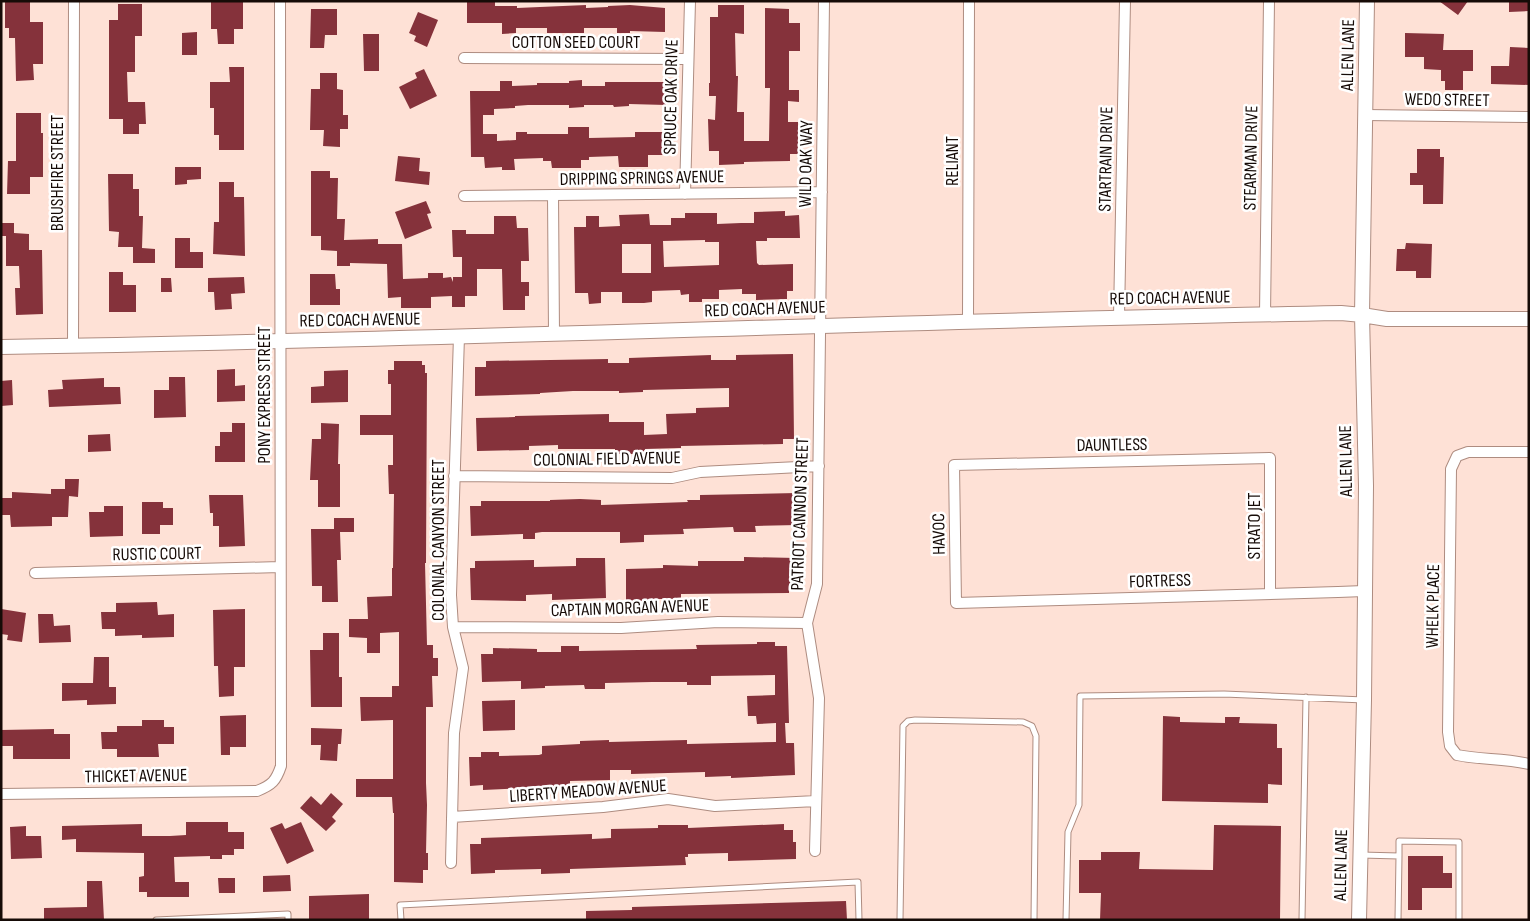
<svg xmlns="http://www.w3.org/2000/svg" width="1530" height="921" font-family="'Sofia Sans Condensed',sans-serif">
  <rect width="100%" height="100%" fill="#fee1d6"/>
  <path fill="#85323b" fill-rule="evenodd" d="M5,1H30V22H43V64H33L34,80L16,81L15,38H9V28H5Z
    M211,1H243V29H234V44H218L217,29H211Z
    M467,1H495V6H517V8L586,5V8L608,7V6L630,5L665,8V32L630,31V33H617V28H584V33H547V28H516V33L502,34V23H467Z
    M1439,1H1468L1458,15Z
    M1509,1H1529V11L1509,12Z
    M118,4H142V36H135V72H127L128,102H145L146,124H139V134H123V119H109V20H118Z
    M718,5H744V34L735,33L736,76H738L737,112H744V141H769L770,88H765V8L789,9V23H800V51H789V90H799V102L788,101V122H798V154H790V161L744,162V164L719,165V151H709L708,119L715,120L716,96H709V83H710V17H718Z
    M311,9H337V35H325L324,48H310Z
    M418,12L438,20L427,47L414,41L416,36L409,33Z
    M197,32V55H182V33Z
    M1405,33L1444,34L1443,50H1473V71H1463V90H1445V81H1441V70L1424,69V57H1405Z
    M363,34H379V71H364Z
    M1510,47L1529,48V85L1491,84V66H1509Z
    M229,67H244V150H219V135H214V108H210V82H230Z
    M424,69L437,96L410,109L399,87L417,78L415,73Z
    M320,73H337V89L343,90V115H348V129H340V147L323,146L324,130H310L311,89H320Z
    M582,80V86H605V82H666V105L629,104V106L614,107L613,105H584V107L569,108V105H528L515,106V108L494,109V115H483V134H497V141L516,140V132H527V134H568V127H589V138L635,137V132H664V155H648V167H619L618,156L589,157V160H581V168H552L551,161H543V158L514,159L515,170H502V167L485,168L484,157H471L470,91H500V81H512V86L537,85V83H569V81Z
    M16,113H41V133H43V177H30V194H7L8,161H16Z
    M1417,149H1440V157H1444L1443,204H1423V185H1410V173H1417Z
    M398,156L420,158L419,171L430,172L429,185L395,181Z
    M175,167H201V179L187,180V184L175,185Z
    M311,171H330V178H338L337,219H345L344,240L378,239V244H402L403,279L428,278V273H443V278L451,277L453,282V277H462V257H453L452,230H466V234H494V216H516L517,228H528L529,261H521V282H529V296H525V310H503L502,269H477V296H465V307H452V296L431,297V308H401V297L388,298L387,264L350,263V266H337V251L321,250V236H311Z
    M108,174H133V189H139V216H143L142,248L155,249V263H133V247H118L119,232L109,231Z
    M219,182H234V197H244L245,256L213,254L214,222H219Z
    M426,201L431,213L427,214L432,228L405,239L395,212Z
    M785,211V216L799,215L800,238H767V241H756L757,263L759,265L793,264V291H787V299L756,300V294H742V289L719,290V299H702V302H689V294L681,295L680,290L652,291V302L644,303H622V292H601V303L589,304L588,293H575L574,227H586V216H599V227L620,226L619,215L649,214L650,225H671V218H685V213H717V224L741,223H754V212ZM705,240V242H719V265L664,267L663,241ZM622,244H651V273H622Z
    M1,223H14V233L29,234V250H42L43,314L16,315L15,288H20L19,266H6V236H1Z
    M175,238H190V252H203V268H175Z
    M1406,243L1432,244L1431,278H1416V271H1396L1397,249H1405Z
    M109,272H123V285H136V312H109Z
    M310,274H335L336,289H340V305H310Z
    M244,277L245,293L231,294L232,309L215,310L214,292H208V278Z
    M161,278H171L172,292H161Z
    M793,354L794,439H783V444L681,446V448L645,449V454H615V449H558V445L529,446V450L477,451L476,418L515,417V416L609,414V422H644V435L667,434L666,414L696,413V408L729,407V388L643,390V392L619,393V391H573L540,393V394L475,396V367H486V361L608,359V363H629V358L711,355V360H736V355Z
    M394,361H422V365H425V373H427L426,563H425L427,645H433V658H438V676H432L433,707H426V783L427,805L426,853H428V870H423V883L394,882V813H393L392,797H356V779H393V720L361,721L360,697H392V686H399V632L380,633V653H367V638L349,637V619H368L367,597L392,596V568H393L394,494H389L388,465H393V435H360V415H391V384H388V370H394Z
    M235,369V386L245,385V401L217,402V370Z
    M348,370V402L311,403V387L324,386V371Z
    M169,377H185L186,417L154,418V390H169Z
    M104,378V387H120L121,404L49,407L48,390L63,389L62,380Z
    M12,380L13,405L1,406V381Z
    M232,423H245V462H215V446H220V432H232Z
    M321,423L339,424L338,464H340V507H318V480H310L312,439H321Z
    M110,434L111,451L88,452V435Z
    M65,479H79L78,497L69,496L68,517H52V526L11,527L10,515H1V498H12V492L51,494V489H65Z
    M797,493V525L755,526L756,532H734L733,527L683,529L684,534L644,535V542L620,543V532H542L535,533V539H523V534L471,536L470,506H481V501H550V500L580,499L601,500V505L688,502L687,500H700V495Z
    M209,495H243L245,546L219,547V526H213V513H210Z
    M142,502H163V508H173V525H160V534H142Z
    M104,506H123V536L90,537L89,512H104Z
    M334,518H354V532H340L341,560H337L338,602H322V586H312L311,529H334Z
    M744,557L796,558V587H789V593L681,594V599H656V601H626V569L663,568V565L698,566V561H744Z
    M576,558H605L606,598L552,600V594L526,595V601L471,600L470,568H475V561L534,560V567L576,566Z
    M157,602L158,615L174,614V637L142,638V635L115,636V629H102L101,612H116V603Z
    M1,609L26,613L22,642L7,640L8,635L1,634Z
    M245,609V667H234V696L219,697L218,666H214L213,610Z
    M38,614H53L54,626L70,625L71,642L39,643Z
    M323,633H339V677H342V707H311L310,650H323Z
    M757,642H775V646H787L789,723H785L786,743H794L795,775L731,778V776L705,777V772L631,774V770H610V780L570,781V786L483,790V785L470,786L469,757H481V752H499V756L539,755L542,754V746L580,744V741L609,740V742L687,740V744L776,742V723L757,724L756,716H748L747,696L775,695V675L711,676V685H687V682H652L605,683V689H585L584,685L545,686V688L521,689V681L482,682L481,654H493V648L537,649V652H561V646H579V651L697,649L696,645L757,644Z
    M94,657H109V687H116V704L87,705V700L62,701V683H93Z
    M515,700V730L483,731L482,701Z
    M246,715V747H230V755H221L220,716Z
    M1163,716L1180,717V722L1225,723V717H1240L1239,723L1277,724V748H1282V785L1268,784V803L1162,801Z
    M142,720H164V727H174V744H158L159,757H117V749H102L101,732H117V726H142Z
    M311,728L342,729L341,744H338L337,761L320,760L321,745H311Z
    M54,729V734H70V759H13V746H1V730Z
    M331,793L343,804L332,817L336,821L326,831L300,808L311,796L321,805Z
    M186,822H228V832H244V849H234V855H222V859H210V856L174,857L175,882H189V897H147V892H139V877L144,876V853L76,852V839L62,840V826L142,824V836H170L186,835Z
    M301,822L314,851L287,864L270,828L282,823L285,829Z
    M784,824V830H793V842H796V859L728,861V853L688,854V857H685L686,865L570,869V873L541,874V869L495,870V873L471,874L470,844H481V838L592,834V839L611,838V829L658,828V825H688V828Z
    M1214,825L1281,826L1280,920H1100L1101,893H1079V860H1101V852H1140L1139,869L1213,870Z
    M26,826V836H41L42,858L11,859L10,827Z
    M1408,856H1443V873H1452V888H1422V910H1408Z
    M290,875L291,891L263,892V876Z
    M218,878H235V893H219Z
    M87,881H102L104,920H44V908L87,907Z
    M369,894V920H309V896Z
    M846,901L847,920H586V911L632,910V907Z"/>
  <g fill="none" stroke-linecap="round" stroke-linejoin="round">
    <defs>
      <path id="lane" d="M1361,855L1399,856V841L1459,842V920
        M156,920L288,914V920
        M401,920L400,905L858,882L859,920
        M900,920L903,726L908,721L915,720L1023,722L1032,726L1036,736L1034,920
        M1066,920L1068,832L1079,805L1080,696L1224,694L1364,700
        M1302,920L1306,697
        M1398,920L1399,856"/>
      <path id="street" d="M464,58L688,59
        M1365,115L1529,117
        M685,194L690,1
        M553,195L554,334
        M464,196L822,192
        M1265,315L1269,1
        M1119,317L1125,1
        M968,321L969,1
        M73,346L74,1
        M1529,452H1468L1457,456L1451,469L1448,732L1450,746L1457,755C1481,760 1505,758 1529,764
        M454,476L672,478L700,472L819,466
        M35,573L280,567
        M1270,594V458L954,465L956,603L1338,592L1364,591
        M453,627L621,628L718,622L807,623
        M1,794L257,791C272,785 276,781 281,766L280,1
        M452,817L603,807L668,799L715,806L816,801
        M815,851L819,698L807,623L817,584L824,1
        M451,863L454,733L463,668L453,627L451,595L459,336"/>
      <path id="secondary" d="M1,347C448,340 894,321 1341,313L1362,315L1387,319H1529
        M1359,920L1364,700L1366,486L1362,315L1367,1"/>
    </defs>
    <use href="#lane" stroke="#ae8c80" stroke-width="7"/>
    <use href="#street" stroke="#ae8c80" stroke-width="12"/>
    <use href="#secondary" stroke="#ae8c80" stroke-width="16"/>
    <use href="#lane" stroke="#fff" stroke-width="5"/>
    <use href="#street" stroke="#fff" stroke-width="10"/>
    <use href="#secondary" stroke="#fff" stroke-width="14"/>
  </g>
  <g text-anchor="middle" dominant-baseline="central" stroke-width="5" stroke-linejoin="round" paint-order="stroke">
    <g font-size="18" fill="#160b07" stroke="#fff">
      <text x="576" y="42">COTTON SEED COURT</text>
      <text transform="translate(1348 55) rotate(-89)">ALLEN LANE</text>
      <text transform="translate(671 97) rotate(-89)">SPRUCE OAK DRIVE</text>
      <text transform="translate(1447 100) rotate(1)">WEDO STREET</text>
      <text transform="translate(1251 158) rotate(-89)">STEARMAN DRIVE</text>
      <text transform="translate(1106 159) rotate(-89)">STARTRAIN DRIVE</text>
      <text transform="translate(952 161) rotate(-90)">RELIANT</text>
      <text transform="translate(806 164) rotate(-89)">WILD OAK WAY</text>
      <text transform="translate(57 173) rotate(-90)">BRUSHFIRE STREET</text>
      <text transform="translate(642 178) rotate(-1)">DRIPPING SPRINGS AVENUE</text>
      <text transform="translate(1170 298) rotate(-1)">RED COACH AVENUE</text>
      <text transform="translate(765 309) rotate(-2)">RED COACH AVENUE</text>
      <text transform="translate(360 320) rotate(-1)">RED COACH AVENUE</text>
      <text transform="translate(264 395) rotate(-90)">PONY EXPRESS STREET</text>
      <text transform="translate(1112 445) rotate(-1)">DAUNTLESS</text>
      <text transform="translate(607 459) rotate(-1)">COLONIAL FIELD AVENUE</text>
      <text transform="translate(1346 461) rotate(-91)">ALLEN LANE</text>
      <text transform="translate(800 514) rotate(-88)">PATRIOT CANNON STREET</text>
      <text transform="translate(1254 526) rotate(-90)">STRATO JET</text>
      <text transform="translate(939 534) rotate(-91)">HAVOC</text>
      <text transform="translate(438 540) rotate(-90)">COLONIAL CANYON STREET</text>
      <text transform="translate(157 554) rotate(-1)">RUSTIC COURT</text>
      <text transform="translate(1160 581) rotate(-2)">FORTRESS</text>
      <text transform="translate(1433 606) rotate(-89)">WHELK PLACE</text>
      <text transform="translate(630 608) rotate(-2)">CAPTAIN MORGAN AVENUE</text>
      <text transform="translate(136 776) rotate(-1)">THICKET AVENUE</text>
      <text transform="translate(588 791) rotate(-4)">LIBERTY MEADOW AVENUE</text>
      <text transform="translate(1341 865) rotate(-89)">ALLEN LANE</text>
    </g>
  </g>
  <rect width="1530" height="921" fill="none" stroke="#160b07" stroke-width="5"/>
</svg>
